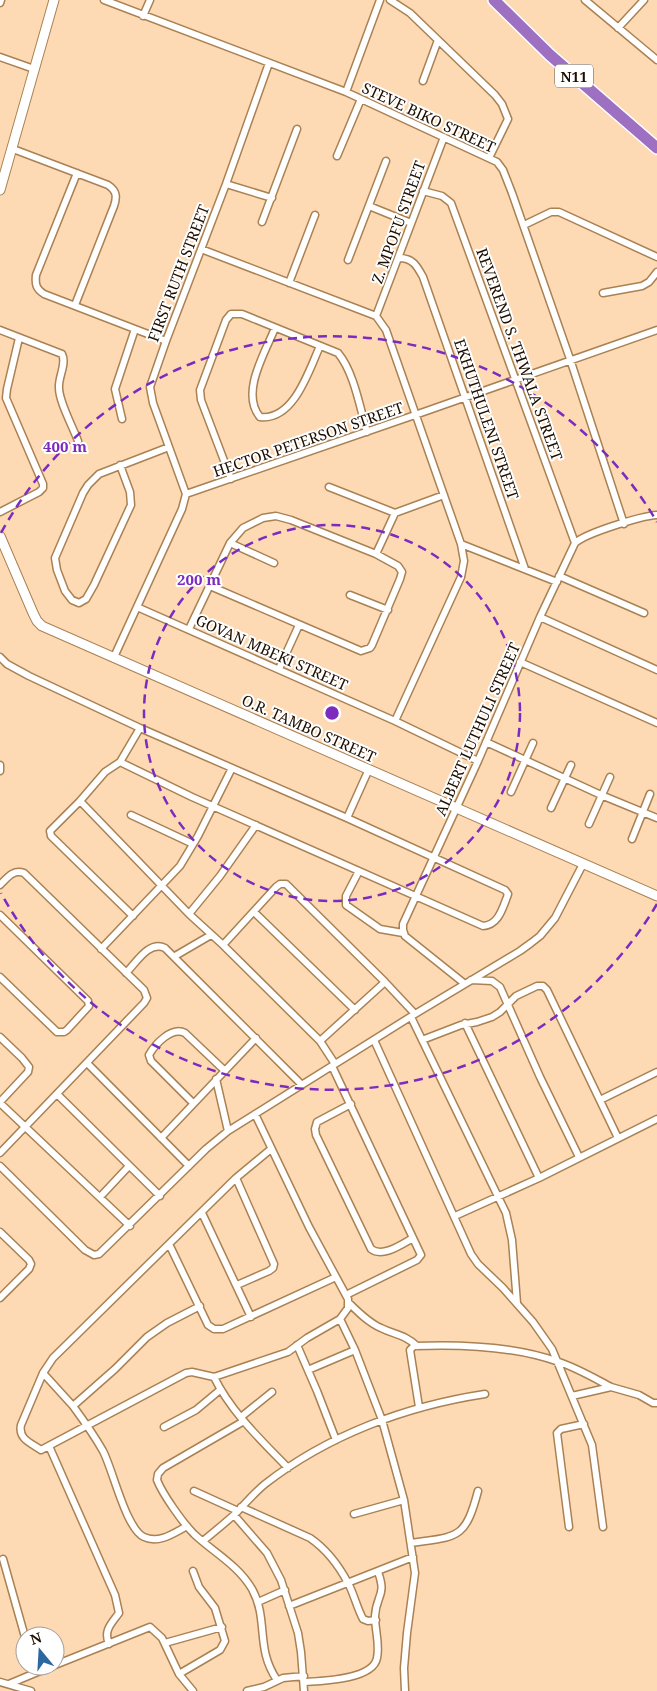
<svg xmlns="http://www.w3.org/2000/svg" width="657" height="1691" font-family="'Noto Serif',serif">
  <rect width="100%" height="100%" fill="#fddab4"/>
  <g fill="none" stroke-linecap="round" stroke-linejoin="round">
    <defs>
      <path id="street" d="M104,0L346,92L497,162L503,170L512,193L570,359L624,524
        M390,0L410,13L495,95L502,104L508,119L489,158
        M585,0L657,60
        M0,3L1,0
        M143,16L150,0
        M618,28L644,0
        M0,57L34,69
        M423,81L438,40
        M346,92L380,0
        M13,149L108,185C117,191 117,197 114,206L75,305
        M337,156L361,99
        M77,173L36,275C35,284 36,289 44,294L166,341
        M226,184L272,198
        M423,191L442,196L451,203L575,543
        M369,206L411,223
        M262,222L297,129
        M524,225L551,212H559L657,257
        M201,249L376,316L386,330L461,544L464,561L461,577L395,721
        M399,258C413,258 417,266 423,277L525,569
        M348,260L386,161
        M289,283L315,215
        M603,293L642,286L649,282L657,272
        M376,316L444,137
        M275,328C265,353 240,393 260,417C294,421 309,370 320,346
        M0,330L62,354C67,364 58,377 59,388C59,402 73,427 78,441
        M122,419L115,389L135,329
        M120,465L130,492L131,505L94,585L86,599L79,603L72,600L65,591L57,570L55,558L83,493L88,485L99,474L169,447
        M231,479L201,400L200,390L226,320L231,314H242L338,353C354,372 360,408 367,432
        M329,487L395,513
        M186,494L153,403L150,387L166,341L226,184L269,63
        M0,512L39,492L43,488V484L6,398L7,389L19,338
        M230,543L274,563
        M461,544L557,582
        M376,554L395,513L444,495
        M559,576L644,613
        M350,595L388,610
        M137,607L395,721L478,761
        M540,617L657,670
        M189,629L230,543L243,528L263,518L276,516L291,520L376,554L398,566L402,572L400,579L372,645L370,648L361,651L210,586
        M0,657L7,664L29,676L140,728L347,818L505,890L508,894L507,897C502,910 498,925 483,926L192,797L120,762
        M114,657L182,509L186,494L415,415L657,330
        M520,662L657,723
        M279,669L299,625
        M486,742L601,795L657,818
        M0,765V771
        M511,792L533,743
        M80,801L189,914L223,945L320,1041L335,1064
        M551,808L571,765
        M131,815L193,844
        M347,818L369,769
        M589,824L610,777
        M632,839L650,794
        M359,871L346,896V905L380,929L403,933
        M0,885C7,878 13,869 24,873L144,990L147,998L144,1003L0,1153
        M254,912L355,1010
        M189,914L220,876L256,825
        M0,915L88,1001L89,1006L67,1030L64,1032H57L0,977
        M133,916L51,836L50,831L80,801L105,772L120,762L140,728
        M223,945L276,887L280,884H286L385,982L415,1014
        M101,949L180,866L198,836L232,768
        M175,956L211,935
        M126,973C136,963 149,940 165,948L302,1085
        M471,980L492,981L500,987L540,1077L579,1157
        M465,984L405,936L403,930V924L478,761L540,617L575,543C586,533 641,516 657,515
        M411,1017L506,1213L512,1240L517,1303
        M465,1023L539,1178
        M0,1037L22,1058L29,1067L28,1072L0,1102
        M374,1040L471,1254L478,1264L503,1288L533,1322L552,1349L592,1445L603,1527
        M422,1040L461,1025L477,1022L492,1017L500,1012L516,996L537,986H543L547,990L618,1138
        M320,1041L385,982
        M87,1063L189,1166
        M332,1066L421,1255L417,1260L346,1295
        M216,1079L228,1131
        M57,1094L160,1196
        M600,1100L657,1072
        M0,1103L130,1226
        M193,1103L151,1061L149,1055C155,1044 172,1026 185,1033L225,1071
        M351,1104L317,1122L315,1129L316,1135L371,1249C383,1258 402,1244 413,1238
        M255,1114L309,1227L348,1299V1308L340,1319L307,1338L288,1352L214,1377L192,1372L186,1373L41,1450C31,1443 18,1439 21,1425L43,1373L53,1358L236,1178L271,1149
        M161,1138L256,1038
        M0,1166L85,1250L94,1255L99,1254L206,1149L228,1131L415,1014L520,951L531,943L540,936L555,918L583,864
        M236,1178L274,1264L273,1268L269,1271L237,1285
        M100,1197L129,1166
        M202,1213L251,1317
        M455,1216L539,1178L657,1119
        M0,1232L29,1260L31,1264L29,1269L0,1298
        M169,1244L208,1325L214,1329H223L336,1277
        M349,1303C358,1312 369,1323 381,1328C395,1335 404,1334 417,1346
        M340,1319L355,1350L382,1420L404,1500L415,1573L407,1633L404,1668L405,1691
        M297,1345L317,1391L336,1440
        M308,1370L355,1350
        M43,1373L73,1406L115,1369L147,1337L167,1323L200,1306
        M214,1377C231,1412 261,1440 288,1468
        M572,1396L611,1387L639,1395L653,1403H657
        M73,1406C84,1421 94,1435 103,1451C113,1470 126,1529 144,1537C159,1544 174,1533 187,1526
        M419,1407L410,1350L414,1346C462,1344 514,1346 559,1362C577,1368 594,1378 611,1387
        M241,1417L272,1392
        M244,1421L163,1468L158,1474L157,1480C163,1495 183,1523 194,1534C213,1552 238,1565 252,1589C269,1620 255,1648 277,1680
        M164,1427L196,1410L220,1390
        M49,1446L115,1595L119,1613C112,1623 103,1630 109,1644
        M194,1491L238,1511
        M241,1507L310,1538C326,1549 339,1566 348,1583C354,1594 357,1608 363,1619L368,1621L376,1620
        M354,1514L404,1500
        M234,1515L267,1553L281,1580L298,1633L301,1652L304,1691
        M569,1527L557,1433L561,1429L584,1424
        M203,1541C214,1532 225,1523 235,1514C245,1504 254,1493 265,1484C328,1435 406,1406 485,1394
        M411,1543C458,1536 465,1540 478,1491
        M3,1559L25,1637
        M258,1602L285,1590
        M289,1606L413,1557
        M165,1643L222,1627
        M55,1665L150,1627L162,1638L179,1674L193,1691
        M179,1674L220,1650L225,1641L215,1608L199,1587L193,1571
        M0,1682L31,1691
        M304,1682C321,1681 373,1680 377,1658C380,1644 375,1631 375,1616C376,1595 387,1596 378,1572
        M9,1684L52,1666
        M247,1691L264,1687L283,1678L304,1676"/>
      <path id="secondary" d="M0,190L54,0
        M0,536L33,613L37,621L42,626L657,896"/>
      <path id="highway" d="M494,0L550,55L657,148"/>
    </defs>
    <use href="#street" stroke="#a98153" stroke-width="9"/>
    <use href="#secondary" stroke="#a98153" stroke-width="11"/>
    <use href="#highway" stroke="#fff" stroke-width="14"/>
    <use href="#street" stroke="#fff" stroke-width="6"/>
    <use href="#secondary" stroke="#fff" stroke-width="9"/>
    <use href="#highway" stroke="#9e70c2" stroke-width="11"/>
  </g>
  <g fill="none" stroke="#7b2cbf" stroke-width="2.5" stroke-dasharray="9 6">
    <circle cx="332" cy="713" r="188"/>
    <path d="M657 904A377 377 0 0 1 1 893M1 533A377 377 0 0 1 657 522"/>
  </g>
  <g text-anchor="middle" dominant-baseline="central" stroke-width="4" stroke-linejoin="round" paint-order="stroke">
    <rect fill="#fff" stroke="#61564c" stroke-width="1" x="555" y="64.5" width="38" height="23" rx="4"/>
    <g font-size="14" font-weight="bold" fill="#1d0e00">
      <text x="574" y="76">N11</text>
    </g>
    <g font-size="15" fill="#1d0e00" stroke="#fff">
      <text transform="translate(429 117) rotate(25)">STEVE BIKO STREET</text>
      <text transform="translate(398 222) rotate(-70)">Z. MPOFU STREET</text>
      <text transform="translate(178 273) rotate(-69)">FIRST RUTH STREET</text>
      <text transform="translate(520 354) rotate(70)">REVEREND S. THWALA STREET</text>
      <text transform="translate(487 419) rotate(71)">EKHUTHULENI STREET</text>
      <text transform="translate(308 439) rotate(-19)">HECTOR PETERSON STREET</text>
      <text transform="translate(272 652) rotate(24)">GOVAN MBEKI STREET</text>
      <text transform="translate(309 728) rotate(24)">O.R. TAMBO STREET</text>
      <text transform="translate(477 729) rotate(-66)">ALBERT LUTHULI STREET</text>
    </g>
  </g>
  <circle cx="332" cy="713" r="8" fill="#7b2cbf" stroke="#fff" stroke-width="2.5"/>
  <g font-size="15" text-anchor="middle" font-weight="bold" fill="#7b2cbf" stroke="#fff" stroke-width="4" stroke-linejoin="round" paint-order="stroke">
    <text x="65" y="452">400 m</text>
    <text x="199" y="585">200 m</text>
  </g>
  <g transform="translate(40 1651) rotate(342)"><circle r="24" fill="#ffffff" stroke="#a59f99"/>
  <path d="M0-4L9 19L0 12L-9 19Z" fill="#2c68a0"/>
  <text y="-8" font-size="14" font-weight="bold" text-anchor="middle" fill="#1d0e00">N</text>
  </g>
</svg>
